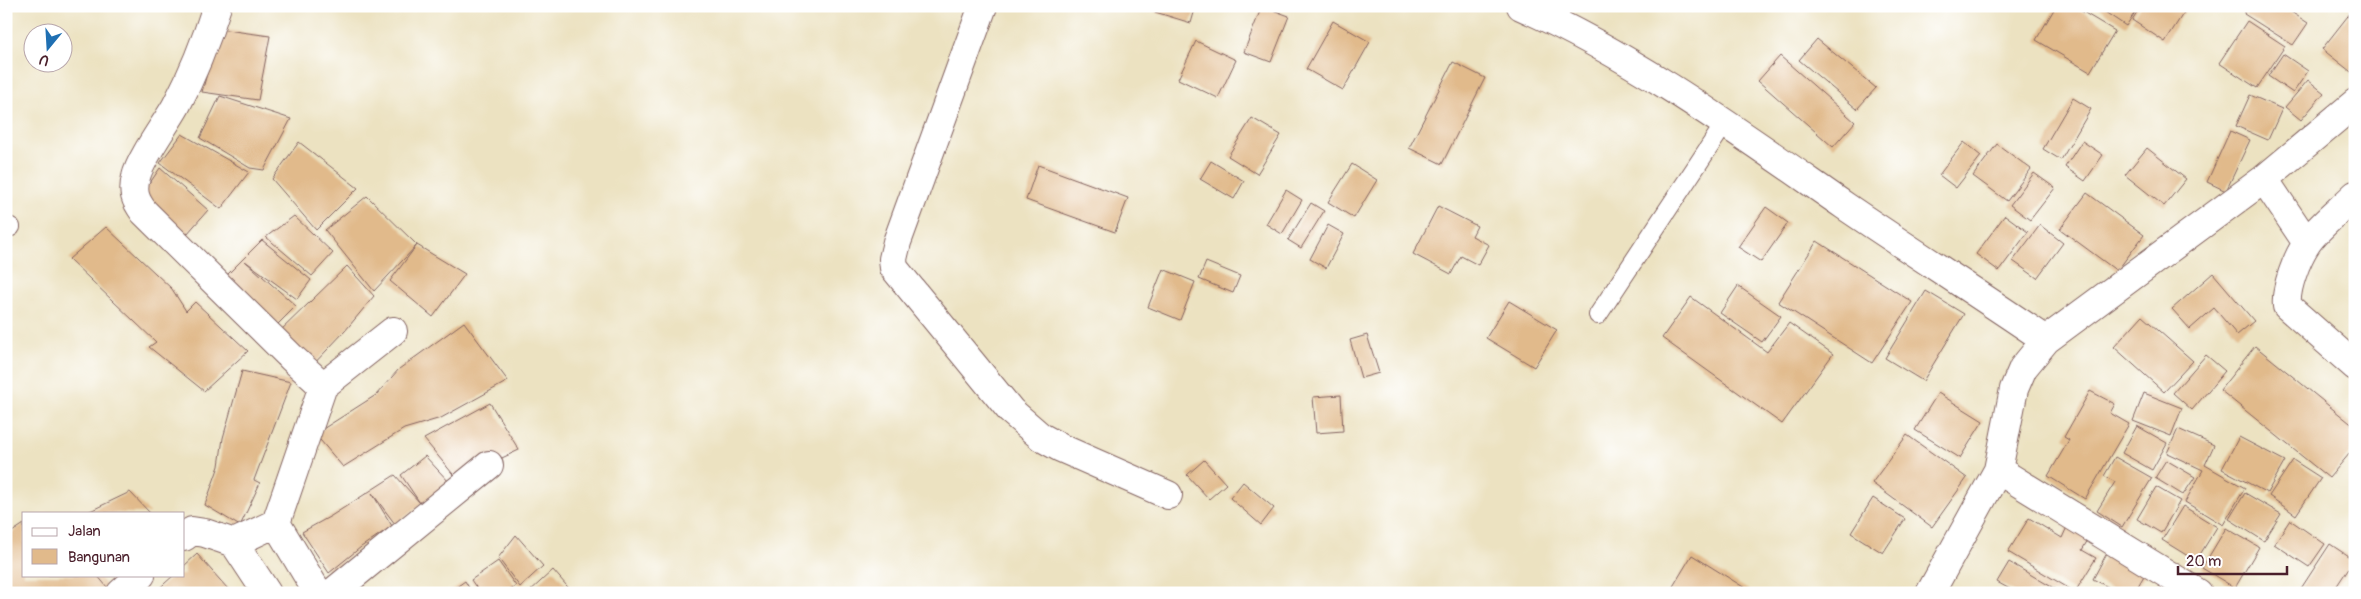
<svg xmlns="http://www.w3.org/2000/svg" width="2361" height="599" font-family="Pangolin,sans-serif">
  <rect width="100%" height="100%" fill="#fff"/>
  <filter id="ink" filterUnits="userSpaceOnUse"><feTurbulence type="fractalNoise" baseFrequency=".02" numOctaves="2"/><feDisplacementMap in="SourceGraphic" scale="10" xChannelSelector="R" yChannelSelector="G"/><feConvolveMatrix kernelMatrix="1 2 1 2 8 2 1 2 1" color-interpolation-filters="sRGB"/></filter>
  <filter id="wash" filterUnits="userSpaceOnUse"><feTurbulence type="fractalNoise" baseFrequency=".0096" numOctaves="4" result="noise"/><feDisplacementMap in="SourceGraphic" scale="20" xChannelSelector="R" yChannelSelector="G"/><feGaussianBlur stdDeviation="1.12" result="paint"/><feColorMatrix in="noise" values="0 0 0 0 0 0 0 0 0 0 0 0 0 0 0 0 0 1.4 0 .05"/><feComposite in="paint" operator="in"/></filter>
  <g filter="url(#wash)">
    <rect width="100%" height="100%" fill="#ece2c1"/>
    <g id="blocks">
      <path fill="#e1ba8b" d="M1156,6H1196L1191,23L1155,12Z
        M1262,6L1289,16L1271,62L1244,52Z
        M2056,6H2073L2115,31L2090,72L2036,40Z
        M2100,6H2139L2126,26L2099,8Z
        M2141,6H2188L2165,42L2132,20Z
        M2249,6H2282L2308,23L2293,45L2244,14Z
        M2294,6H2305L2302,11Z
        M2355,7V75L2322,49Z
        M1333,21L1370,42L1343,90L1306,69Z
        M2247,21L2285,46L2257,88L2219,63Z
        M219,29L270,36L258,100L202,92Z
        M1817,39L1876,88L1857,109L1799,60Z
        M1196,41L1236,60L1218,98L1178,79Z
        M2283,54L2308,71L2293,93L2268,76Z
        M1780,56L1855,122L1833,147L1758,81Z
        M1453,62L1485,78L1442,164L1409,148Z
        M2308,80L2324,93L2301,120L2285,107Z
        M2250,95L2282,109L2268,140L2236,126Z
        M220,96L291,119L264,170L250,168L200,138Z
        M2073,98L2091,109L2061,160L2043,149Z
        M1252,118L1281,135L1257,174L1228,156Z
        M2230,131L2250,140L2226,191L2207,182Z
        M182,134L249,172L221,209L160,163Z
        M2082,141L2103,155L2085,181L2065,167Z
        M299,142L358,188L316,230L272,179Z
        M1964,142L1981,156L1956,188L1939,175Z
        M1997,144L2031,169L2007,201L1973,176Z
        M2147,148L2186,179L2164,206L2125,175Z
        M1211,161L1244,181L1234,199L1200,179Z
        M1352,164L1377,180L1354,218L1328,202Z
        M1038,165L1128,198L1115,232L1026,200Z
        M160,168L208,210L180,242L139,199Z
        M2034,173L2055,188L2030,220L2010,205Z
        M1286,190L1302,200L1282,234L1266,224Z
        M2087,193L2144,235L2117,271L2060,229Z
        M367,196L417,245L465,274L433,317L390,281L417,245L374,291L325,230Z
        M1311,203L1324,211L1301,248L1288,240Z
        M1438,206L1477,226L1472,236L1489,245L1478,265L1461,256L1451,274L1413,254Z
        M1766,207L1788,223L1761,262L1738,247Z
        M2005,215L2028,232L1999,271L1976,254Z
        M294,216L333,253L312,276L266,237Z
        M1328,225L1344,234L1326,268L1310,259Z
        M2040,225L2063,243L2037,278L2013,261Z
        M106,227L172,289L186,311L195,302L248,351L204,391L149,347L156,342L69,259Z
        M262,240L311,280L297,299L245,261L296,306L272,330L221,281Z
        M1817,241L1912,302L1872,363L1778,302Z
        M1206,262L1240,276L1233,293L1199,279Z
        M347,266L374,296L345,331L310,368L276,335Z
        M1163,269L1195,282L1180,320L1148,307Z
        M2213,273L2254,321L2237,335L2214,308L2190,329L2172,309Z
        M1738,286L1781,316L1762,342L1720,313Z
        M1926,291L1964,314L1923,381L1885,358Z
        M1691,297L1767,352L1789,323L1833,354L1782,424L1662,338Z
        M1509,301L1557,330L1534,367L1486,338Z
        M2142,316L2193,361L2164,392L2114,347Z
        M464,322L508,381L441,418L404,429L343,467L315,434L376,395L399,369Z
        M1367,335L1379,373L1361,378L1350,340Z
        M2255,346L2355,427V447L2329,478L2220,390Z
        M2206,355L2225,371L2192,410L2173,393Z
        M242,371L291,382L254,480L260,483L240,526L205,505L219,466L223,438Z
        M2090,391L2115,404L2110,413L2129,424L2085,499L2048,476L2069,440L2064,437Z
        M1938,393L1983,421L1960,458L1915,430Z
        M2144,393L2182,408L2171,436L2133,421Z
        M1341,395L1343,431L1316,433L1313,397Z
        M490,403L519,450L457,479L424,439Z
        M2137,426L2167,443L2152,470L2122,453Z
        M2178,429L2214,445L2205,465L2245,488L2223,525L2185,502L2203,470L2167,453Z
        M1907,435L1967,478L1932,527L1872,483Z
        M2239,437L2285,461L2267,493L2222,469Z
        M425,456L450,483L395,524L372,493L392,526L361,547L329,573L302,532L331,516L395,475L420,503L401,475Z
        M2115,457L2152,478L2122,527L2097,511L2115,482L2104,476Z
        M1204,460L1226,484L1209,499L1187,475Z
        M2166,460L2195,477L2183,495L2155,478Z
        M2293,460L2321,478L2296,515L2269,496Z
        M1243,482L1274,508L1261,525L1230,498Z
        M2156,487L2180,501L2161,533L2137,519Z
        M130,492L150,513H86Z
        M2245,493L2281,514L2264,541L2229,519Z
        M1873,498L1905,519L1883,553L1851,533Z
        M2183,506L2217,527L2196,561L2162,540Z
        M2029,518L2062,538L2067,527L2089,538L2082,550L2096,558L2075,592L2008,552Z
        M2290,520L2325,544L2309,567L2274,544Z
        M24,524V575H97L112,593H6V536Z
        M2226,528L2259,547L2235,588L2202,568Z
        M516,535L543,566L520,587L498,558Z
        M2330,544L2354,560L2332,593H2298Z
        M2107,553L2145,574L2134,593H2119L2093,579Z
        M197,554L228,589V593H154L174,575H184V566Z
        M1692,555L1753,593H1669Z
        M498,561L516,586L506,593H480L471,580Z
        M2009,562L2062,593H2017L1997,582Z
        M553,570L573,593H528Z
        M465,581L472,593H448Z"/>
    </g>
  </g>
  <g filter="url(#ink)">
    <use href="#blocks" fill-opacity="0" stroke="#836360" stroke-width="1"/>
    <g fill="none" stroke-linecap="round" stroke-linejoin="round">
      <defs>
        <path id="lane" d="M6,225L11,227
          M1598,315L1725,123"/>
        <path id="street" d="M217,6C206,41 193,74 176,106C166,124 140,159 136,177C132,192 135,200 144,212L292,358L323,386L276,523L234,543L267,593
          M983,6L897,242L893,259L894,268L1011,411L1041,437L1061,448L1168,495
          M1521,6C1637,58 1741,134 1845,206C1911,251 1979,294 2046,340
          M2264,179L2307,243
          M2355,195C2341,209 2317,228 2307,243C2297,258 2285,288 2287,306L2355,366
          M323,386L393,331
          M276,523L318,593
          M184,537L192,531L205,533L234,543
          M121,593L141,575
          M332,593L489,465
          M1930,593L1998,470
          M2198,593L1998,470L2014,389L2023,368L2046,340L2264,179L2355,103"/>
      </defs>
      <use href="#lane" stroke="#836360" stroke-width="20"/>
      <use href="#street" stroke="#836360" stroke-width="30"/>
      <use href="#lane" stroke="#fff" stroke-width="18"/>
      <use href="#street" stroke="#fff" stroke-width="28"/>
    </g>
  </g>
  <rect width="2361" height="599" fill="none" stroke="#fff" stroke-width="25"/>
  <rect x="22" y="512" width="162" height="65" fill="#ffffff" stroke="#b7a5aa"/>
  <rect x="32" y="528" width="25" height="8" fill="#ffffff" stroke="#b7a5aa"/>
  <text x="68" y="536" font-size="15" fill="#4a1f2b">Jalan</text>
  <rect x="32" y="549" width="25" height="15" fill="#e1ba8b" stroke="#b7a5aa"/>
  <text x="68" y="562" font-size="15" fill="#4a1f2b">Bangunan</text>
  <g transform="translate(48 48) rotate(198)"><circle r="24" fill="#ffffff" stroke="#b7a5aa"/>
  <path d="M0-4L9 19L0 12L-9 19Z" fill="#1f6fb2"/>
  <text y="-8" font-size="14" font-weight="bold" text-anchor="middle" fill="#4a1f2b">U</text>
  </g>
  <path d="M2178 566v8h109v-8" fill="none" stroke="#4a1f2b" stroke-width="2.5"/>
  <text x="2186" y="566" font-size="15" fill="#4a1f2b" stroke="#ffffff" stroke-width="4" paint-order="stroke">20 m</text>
</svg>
